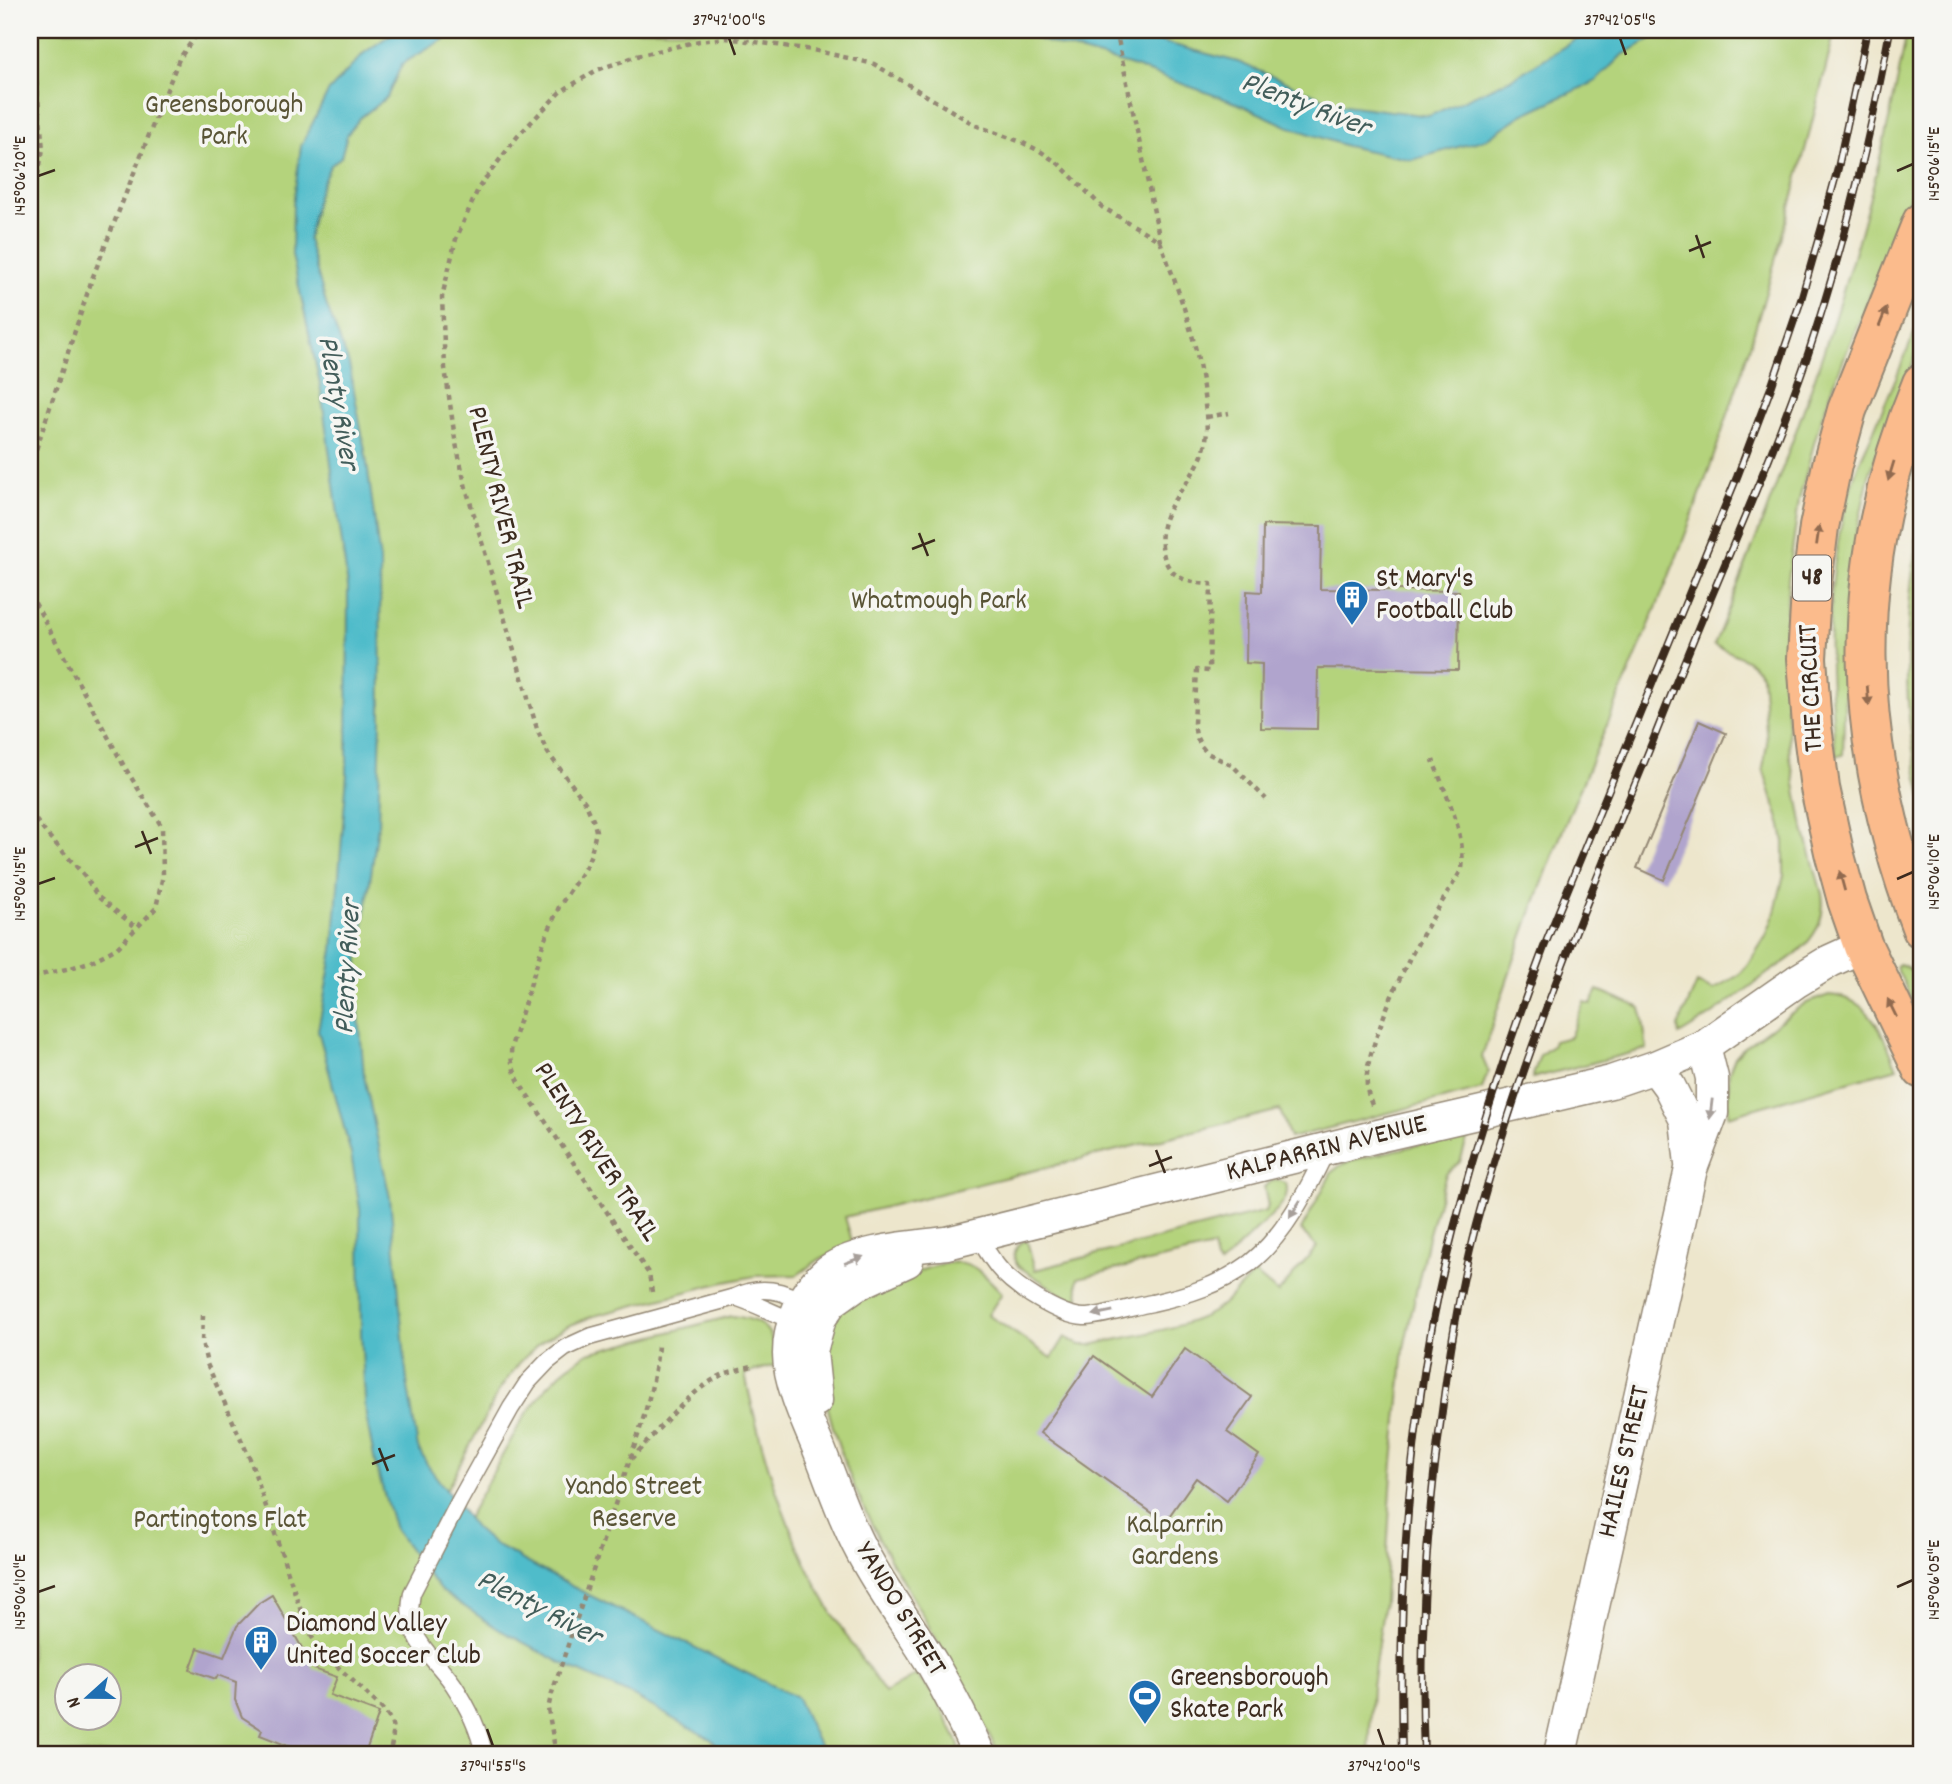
<svg xmlns="http://www.w3.org/2000/svg" width="1952" height="1784" font-family="Dekko,sans-serif">
  <rect width="100%" height="100%" fill="#f6f6f2"/>
  <filter id="ink" filterUnits="userSpaceOnUse"><feTurbulence type="fractalNoise" baseFrequency=".0143" numOctaves="2"/><feDisplacementMap in="SourceGraphic" scale="14" xChannelSelector="R" yChannelSelector="G"/><feConvolveMatrix kernelMatrix="1 2 1 2 8 2 1 2 1" color-interpolation-filters="sRGB"/></filter>
  <filter id="wash" filterUnits="userSpaceOnUse"><feTurbulence type="fractalNoise" baseFrequency=".00686" numOctaves="4" result="noise"/><feDisplacementMap in="SourceGraphic" scale="28" xChannelSelector="R" yChannelSelector="G"/><feGaussianBlur stdDeviation="1.57" result="paint"/><feColorMatrix in="noise" values="0 0 0 0 0 0 0 0 0 0 0 0 0 0 0 0 0 1.4 0 .05"/><feComposite in="paint" operator="in"/></filter>
  <g filter="url(#wash)">
    <rect width="100%" height="100%" fill="#ede6cc"/>
    <path fill="#b4d37b" stroke="#787e4c" stroke-width="2" fill-rule="evenodd" d="M30,30H1835C1795,196 1750,362 1690,522C1652,625 1606,724 1565,825C1534,901 1507,978 1482,1057L1488,1071L1482,1089L1290,1138L1280,1110L845,1217L854,1248L820,1259L797,1275L755,1276L720,1283L594,1316L568,1326L541,1342L521,1361L500,1389L425,1530L447,1555L522,1420L547,1387L567,1367L588,1353L732,1316C768,1320 771,1331 780,1364L745,1374C762,1458 788,1539 832,1613C849,1641 867,1667 885,1693L916,1675L935,1696L958,1742L961,1754H30ZM66,1676H108V1718H66Z
      M1907,30H1922V167L1838,373L1819,425L1799,500L1788,580L1785,636V686L1790,756L1802,822L1822,894C1825,913 1819,930 1806,944C1796,956 1781,964 1768,973C1739,995 1711,1017 1679,1035L1678,1027L1697,983L1713,990L1739,975L1747,966L1766,936L1775,912L1784,875V842L1781,826L1763,768L1767,744L1762,675C1751,658 1731,653 1714,645C1794,446 1870,242 1907,30Z
      M1922,314V339L1878,450L1869,476L1856,535L1847,610L1843,755L1836,756C1826,659 1824,559 1858,466C1863,453 1870,440 1875,427C1891,390 1907,352 1922,314Z
      M1922,506V797C1906,728 1904,667 1910,597C1913,567 1916,536 1922,506Z
      M1899,964C1909,966 1917,976 1922,984V1021L1896,967Z
      M1598,990L1641,1008L1647,1049L1532,1078L1540,1055L1552,1046L1554,1041L1570,1037L1584,1002L1591,1004Z
      M1829,995C1872,998 1882,1034 1897,1068L1728,1116L1729,1072L1735,1057L1743,1048L1804,1004Z
      M1469,1133L1460,1162L1446,1174L1428,1237L1404,1348L1392,1473L1384,1602L1372,1686L1369,1754H999C975,1707 948,1661 922,1614C884,1550 847,1486 829,1412C826,1400 822,1388 821,1376C818,1354 826,1328 840,1311C859,1286 891,1280 919,1271C964,1256 970,1259 1002,1293L988,1315L1052,1358L1065,1337L1080,1345H1091C1124,1337 1193,1328 1218,1308C1231,1299 1242,1284 1254,1273L1278,1293L1317,1247L1301,1230L1332,1172L1341,1165L1353,1160Z
      M1278,1180L1286,1183C1289,1194 1285,1200 1278,1209L1220,1265L1216,1261L1213,1247L1078,1278L1077,1283L1079,1297L1075,1300L1066,1297L1018,1266C1011,1257 1014,1248 1023,1241H1027L1035,1270L1266,1211L1268,1206L1264,1187L1272,1181Z"/>
    <path fill="#50bcca" stroke="#467374" stroke-width="2" d="M397,30H460L402,64L387,97L360,118L347,135L341,157L330,166L319,191L308,239L327,307L349,364L366,456L380,561L381,721L378,826L356,978L364,1076L390,1198L407,1381L418,1448L428,1466L475,1528L493,1544L571,1586L797,1698L823,1754H723L712,1740L633,1696L571,1668L498,1629L440,1590L395,1530L375,1463L366,1416L361,1333L360,1209L351,1154L318,1030L333,950L347,774L348,587L320,384L292,255L293,205L301,146L328,92L364,53Z
      M1012,30H1117L1238,62L1337,104L1429,116L1513,78L1591,30H1666L1621,56L1596,81L1522,115L1486,139L1412,160L1346,146L1287,126L1239,104L1129,65L1046,42Z"/>
    <g id="blocks">
      <path fill="#b0a4cd" d="M1263,525L1321,526L1320,589L1459,591L1458,670L1318,668L1317,729L1261,728L1262,664L1246,663L1247,591L1262,592Z
        M1699,721L1726,733L1664,880L1637,868Z
        M1185,1349L1252,1397L1227,1432L1259,1455L1227,1501L1196,1478L1165,1522L1040,1433L1094,1356L1152,1397Z
        M272,1595L314,1669L337,1677L330,1695L379,1713L365,1754H289L291,1747L260,1735L262,1730L242,1717L235,1700L236,1682L218,1675L216,1679L190,1670L198,1648L224,1657L237,1626L259,1603Z"/>
    </g>
  </g>
  <g filter="url(#ink)">
    <use href="#blocks" fill-opacity="0" stroke="#948875" stroke-width="2"/>
    <g fill="none" stroke-linecap="round" stroke-linejoin="round">
      <defs>
        <path id="lane" d="M977,1236C984,1246 990,1257 998,1267C1013,1286 1059,1316 1084,1317C1100,1317 1135,1306 1152,1303C1188,1295 1220,1285 1250,1263C1285,1235 1308,1189 1327,1149
          M735,1297C755,1303 774,1314 794,1321H798
          M484,1754C479,1729 467,1705 453,1684C430,1651 403,1640 412,1593L460,1500L511,1408L528,1382L547,1362L565,1348L589,1337L735,1297C759,1285 785,1289 805,1305"/>
        <path id="street" d="M1655,1067L1669,1086L1686,1120L1691,1164
          M816,1400L811,1351L820,1318L831,1302L855,1285L907,1261
          M979,1754C965,1724 950,1694 933,1665C910,1627 883,1592 862,1552C844,1519 833,1484 819,1449C808,1423 789,1382 789,1354C789,1323 802,1294 825,1274C851,1251 913,1247 947,1243L1378,1136L1611,1082L1655,1067L1704,1046L1797,981L1830,961L1863,946
          M1560,1754L1691,1169L1712,1113V1078L1704,1046"/>
        <path id="primary" d="M1922,222L1847,410L1832,465L1819,527L1811,591L1807,658L1812,726L1820,788L1834,852L1847,900L1863,946L1922,1069
          M1922,383C1845,569 1851,743 1922,929"/>
      </defs>
      <use href="#lane" stroke="#948875" stroke-width="19"/>
      <use href="#street" stroke="#948875" stroke-width="35"/>
      <use href="#primary" stroke="#948875" stroke-width="42"/>
      <path stroke="#948875" stroke-width="4.5" stroke-dasharray="5 5" stroke-linecap="butt" d="M30,194L39,170L43,149L31,30
        M1160,241C1179,292 1198,342 1204,396C1206,414 1209,432 1204,450C1193,484 1157,507 1162,546C1165,576 1184,583 1211,584L1209,671L1197,670L1194,723L1196,736L1201,746L1207,753L1233,766L1266,799
        M1207,417L1229,413
        M30,468L92,279L179,59L200,30
        M30,594L124,766L162,827L163,875L156,908L117,948L92,961L71,968L40,975L30,976
        M30,812L45,832L85,876L98,897L137,928
        M1372,1105C1360,1078 1371,1053 1380,1027C1400,968 1430,922 1462,869C1466,832 1445,794 1433,760
        M652,1292L649,1274L522,1087C514,1073 509,1060 512,1044L544,941L559,907L586,866L591,854L596,831L594,822L585,802L548,753L538,732L466,488L455,439L445,368L442,297L456,239L479,187L517,137L560,92L597,70L637,56L699,41L726,38L813,50L874,64L975,125L1021,142L1040,151L1059,164L1102,207L1160,241L1116,30
        M203,1315L202,1342L207,1364L250,1459L307,1629C322,1656 348,1675 370,1697C377,1704 387,1712 391,1722C395,1732 392,1744 389,1754
        M631,1459C658,1431 689,1390 724,1374C734,1370 745,1368 756,1365
        M556,1754L548,1709L551,1696C574,1626 598,1557 621,1486C636,1440 654,1395 658,1346"/>
      <use href="#lane" stroke="#fff" stroke-width="16"/>
      <use href="#street" stroke="#fff" stroke-width="32"/>
      <use href="#primary" stroke="#fbbb8c" stroke-width="38"/>
      <defs>
        <path id="rail" d="M1402,1754C1398,1589 1408,1421 1446,1260C1472,1153 1506,1049 1544,947L1737,477L1772,385L1800,303L1823,223L1838,168L1867,30
          M1424,1754C1419,1640 1426,1524 1442,1411C1450,1349 1460,1286 1476,1225C1517,1073 1576,928 1636,782C1657,732 1676,681 1697,631C1735,539 1776,448 1808,354C1843,249 1870,139 1890,30"/>
      </defs>
      <use href="#rail" stroke="#3b2a1e" stroke-width="8"/>
      <use href="#rail" stroke="#f6f6f2" stroke-width="5" stroke-dasharray="16" stroke-linecap="butt"/>
    </g>
    <defs><path id="oneway-solid" d="M-6-.8H1V-3.2L6.5 0L1 3.2V.8H-6Z" transform="scale(1.75)"/></defs>
    <g fill="#916b50">
      <use href="#oneway-solid" transform="translate(1883 317) rotate(-68)"/>
      <use href="#oneway-solid" transform="translate(1891 471) rotate(107)"/>
      <use href="#oneway-solid" transform="translate(1818 535) rotate(-82)"/>
      <use href="#oneway-solid" transform="translate(1868 696) rotate(86)"/>
      <use href="#oneway-solid" transform="translate(1842 881) rotate(-105)"/>
      <use href="#oneway-solid" transform="translate(1892 1008) rotate(-116)"/>
    </g>
    <g fill="#a79f9a">
      <use href="#oneway-solid" transform="translate(1711 1109) rotate(97)"/>
      <use href="#oneway-solid" transform="translate(1295 1209) rotate(122)"/>
      <use href="#oneway-solid" transform="translate(854 1260) rotate(-20)"/>
      <use href="#oneway-solid" transform="translate(1103 1313) rotate(168)"/>
    </g>
  </g>
  <path fill="none" stroke="#3b2a1e" stroke-width="2.5" d="M729,38L735,55M1620,38L1626,55M1897,171L1913,164M38,176L55,170M1696,235L1704,258M1689,251L1711,242M919,533L928,556M912,549L935,540M142,831L151,854M135,847L158,838M1897,879L1913,872M38,884L55,878M1156,1150L1165,1173M1149,1166L1172,1157M379,1448L388,1471M372,1464L395,1455M1897,1587L1913,1580M38,1592L55,1586M487,1729L493,1746M1378,1729L1384,1746"/>
  <defs>
    <symbol id="building-pin" viewBox="-11 -11 22 30"><path d="M0 17L-7.5 6A9.5 9.5 0 1 1 7.5 6Z" fill="#1f6fb2" stroke="#f6f6f2"/><path d="M-4-6H4V6H1V3H-1V6H-4ZM-2.5-4.3h1.7v1.8h-1.7ZM.8-4.3h1.7v1.8H.8ZM-2.5-1h1.7V.8h-1.7ZM.8-1h1.7V.8H.8Z" fill="#fff"/></symbol>
    <symbol id="stadium-pin" viewBox="-11 -11 22 30"><path d="M0 17L-7.5 6A9.5 9.5 0 1 1 7.5 6Z" fill="#1f6fb2" stroke="#f6f6f2"/><path d="M0-5a6.5 5 0 1 0 0 10a6.5 5 0 1 0 0-10ZM-3.5-1.8h7v3.6h-7Z" fill="#fff"/></symbol>
  </defs>
  <g fill-rule="evenodd">
    <use href="#building-pin" x="1333" y="578" width="38" height="52"/>
    <use href="#building-pin" x="242" y="1623" width="38" height="52"/>
    <use href="#stadium-pin" x="1126" y="1677" width="38" height="52"/>
  </g>
  <g text-anchor="middle" dominant-baseline="central" stroke-width="7" stroke-linejoin="round" paint-order="stroke">
    <rect fill="#f6f6f2" stroke="#73675e" stroke-width="2" x="1793" y="555.5" width="38" height="45" rx="5"/>
    <g font-size="26" font-weight="bold" fill="#3b2a1e">
      <text x="1812" y="578">48</text>
    </g>
    <g font-size="28" fill="#595435" stroke="#f6f6f2">
      <text x="224" y="107">Greensborough<tspan x="224" dy="32">Park</tspan></text>
      <text x="939" y="603">Whatmough Park</text>
      <text x="634" y="1489">Yando Street<tspan x="634" dy="32">Reserve</tspan></text>
      <text x="220" y="1522">Partingtons Flat</text>
      <text x="1175" y="1527">Kalparrin<tspan x="1175" dy="32">Gardens</tspan></text>
    </g>
    <g font-size="28" fill="#3b2a1e" stroke="#f6f6f2">
      <text transform="translate(499 508) rotate(76)">PLENTY RIVER TRAIL</text>
      <text transform="translate(1813 688) rotate(-93)">THE CIRCUIT</text>
      <text transform="translate(1327 1150) rotate(-14)">KALPARRIN AVENUE</text>
      <text transform="translate(595 1153) rotate(57)">PLENTY RIVER TRAIL</text>
      <text transform="translate(1626 1462) rotate(-77)">HAILES STREET</text>
      <text transform="translate(899 1610) rotate(59)">YANDO STREET</text>
    </g>
    <g font-size="28" fill="#3b2a1e" stroke="#f6f6f2" text-anchor="start">
      <text x="1376" y="581">St Mary's<tspan x="1376" dy="32">Football Club</tspan></text>
      <text x="286" y="1626">Diamond Valley<tspan x="286" dy="32">United Soccer Club</tspan></text>
      <text x="1170" y="1680">Greensborough<tspan x="1170" dy="32">Skate Park</tspan></text>
    </g>
    <g font-size="30" font-style="italic" fill="#425d5a" stroke="#f6f6f2">
      <text transform="translate(1305 107) rotate(21)">Plenty River</text>
      <text transform="translate(336 403) rotate(80)">Plenty River</text>
      <text transform="translate(350 967) rotate(-87)">Plenty River</text>
      <text transform="translate(538 1610) rotate(27)">Plenty River</text>
    </g>
  </g>
  <rect width="1952" height="1784" fill="none" stroke="#f6f6f2" stroke-width="77"/>
  <g transform="translate(88 1697) rotate(249)"><circle r="33" fill="#f6f6f2" stroke="#aba49d" stroke-width="2"/>
  <path d="M0-5L12 26L0 18L-12 26Z" fill="#1f6fb2"/>
  <text y="-10" font-size="19" font-weight="bold" text-anchor="middle" fill="#3b2a1e">N</text>
  </g>
  <rect x="38" y="38" width="1875" height="1708" fill="none" stroke="#3b2a1e" stroke-width="2.5"/>
  <g font-size="18" text-anchor="middle" fill="#3b2a1e">
    <text x="729" y="25">37°42'00"S</text>
    <text x="1620" y="25">37°42'05"S</text>
    <text transform="translate(1933 164) rotate(-90)" y="6">145°06'15"E</text>
    <text transform="translate(19 176) rotate(-90)" y="6">145°06'20"E</text>
    <text transform="translate(1933 872) rotate(-90)" y="6">145°06'10"E</text>
    <text transform="translate(19 884) rotate(-90)" y="6">145°06'15"E</text>
    <text transform="translate(1933 1580) rotate(-90)" y="6">145°06'05"E</text>
    <text transform="translate(19 1592) rotate(-90)" y="6">145°06'10"E</text>
    <text x="493" y="1771">37°41'55"S</text>
    <text x="1384" y="1771">37°42'00"S</text>
  </g>
</svg>
